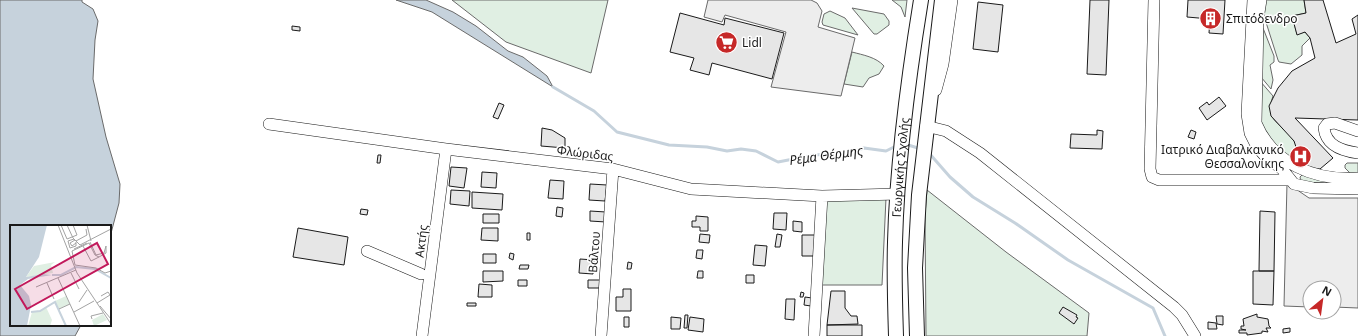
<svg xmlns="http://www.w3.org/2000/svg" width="1358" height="336" font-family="'Noto Sans',sans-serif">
  <rect width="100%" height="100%" fill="#fff"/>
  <path fill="#e0efe3" stroke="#6a6a6a" d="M452,0H608L591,73L506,42Z
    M892,0H907L905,17L901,7Z
    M1264,0H1304L1306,13L1292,16L1297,34L1305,32L1310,38L1302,46V55L1291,64L1279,62L1278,60L1264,16Z
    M852,8L884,14L889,21V25L877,34H874Z
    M830,11L845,18L858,35L823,25L822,22L824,14Z
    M1263,28L1274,56V62L1270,65L1273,80L1271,89L1261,77Z
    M852,52C863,55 876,57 884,66L879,74L869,78L863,87L844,84Z
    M1260,81L1273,96C1264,122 1281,122 1294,140C1299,148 1300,159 1303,168L1265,139L1258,115Z
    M1347,163H1358V175H1352L1345,168V165Z
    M1303,174L1358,185L1301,182L1300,177Z
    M927,190L1006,252L1089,313L1087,336H926L925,215Z
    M825,198H886L882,285H820Z"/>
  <path fill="#ededed" stroke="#6a6a6a" d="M708,0H811L817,3L822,11L818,27L855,38L841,96L771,87L786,32L725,15L722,22L704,17Z
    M1287,183L1309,198H1358V308L1334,307V288H1310V307L1284,306Z"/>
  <path fill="#c6d2dc" stroke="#6a6a6a" d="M0,0H82V2L93,9L98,21L95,40L93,79L106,137L120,184L119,203L110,237V226H11V325H81L75,336H0Z
    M396,0H426L453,12L476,26L508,51L523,57L547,76L553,87L432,12Z"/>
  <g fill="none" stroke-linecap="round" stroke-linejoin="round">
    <path stroke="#c6d2dc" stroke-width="3" d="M553,87L594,111L617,132L669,145L707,147L727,151L741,149L756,151L778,162L814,155L851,153L864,148L886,151L898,145
      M905,144L921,149
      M929,153L950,177L973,197L1015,223L1068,260L1153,308L1165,336"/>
  </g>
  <path fill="#e6e6e6" stroke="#1a1a1a" d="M1090,0H1109L1106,75L1087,74Z
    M1188,0H1225L1223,34L1209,33L1210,19L1187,17Z
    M1304,0H1323L1336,43L1356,34L1352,19L1358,15V120L1295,118L1333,158L1320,169L1303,168L1294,141L1271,116L1269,106L1278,88L1292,71L1315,58L1310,38L1305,32L1297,35L1292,16L1306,13Z
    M978,2L1003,5L998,52L973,49Z
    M680,13L724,25L725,18L784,33L772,79L712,63L709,75L690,70L694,58L670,52Z
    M292,26L300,27V31L292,30Z
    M1219,97L1226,106L1207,120L1199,108L1207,102L1209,105Z
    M499,103L504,105L498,119L493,117Z
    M542,128L552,130L565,138V148L541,146Z
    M1097,130L1103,131L1102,149L1070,148L1071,134L1097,135Z
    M1191,130L1196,132L1194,139L1188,137Z
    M378,155H381L380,163H377Z
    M451,167L467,168L464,188L449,186Z
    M482,172L497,173L496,188L481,187Z
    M550,180L564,181L563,199L548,198Z
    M590,184L607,185L605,201L589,200Z
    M451,190L470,191L469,206L450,204Z
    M472,192L503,194L502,210L472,208Z
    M557,207L563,208L562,217L556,216Z
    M361,209L368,210L367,215L360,214Z
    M590,211L606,212V222L590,221Z
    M1260,211L1275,212L1274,271H1259Z
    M774,213H787L786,230L773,229Z
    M483,214H499V223H483Z
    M696,216L708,217V231H700V227H692V221H696Z
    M793,221L802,222V232L793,231Z
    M298,228L348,237L344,265L293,257Z
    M482,228H498V241L481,240Z
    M527,233H530V240H527Z
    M700,234L710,235L709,243L699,242Z
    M777,234L782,235L780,247H775Z
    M802,235H816V256H802Z
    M755,245L767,246L765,266L753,265Z
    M697,250H703L702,259L696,258Z
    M510,253L514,254L513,260L509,258Z
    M483,254H496V263H483Z
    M580,259L594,260L593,274L579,273Z
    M628,262L632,263L631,269H627Z
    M520,265H529L528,269H519Z
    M483,271H503V281L483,282Z
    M698,271H703V278H697Z
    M1253,271H1274L1273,305L1253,304Z
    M746,275H754V283H746Z
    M518,280H527V286H518Z
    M588,280H601V288H588Z
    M479,284L492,285V297H478Z
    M623,289H631V311H616V297H623Z
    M831,291H845V308L851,316H857L858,324L827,325Z
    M801,292L804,293L803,297H800Z
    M805,297L812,298L811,306L804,305Z
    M786,299H795L794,320L785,319Z
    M467,303H476V306H467Z
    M1063,307L1077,315L1076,317L1078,318L1074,324L1059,313Z
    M1257,314V317L1268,319L1269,326L1271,328H1266L1268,332L1262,331V333L1247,335V333H1239V330H1246L1241,329V326H1244L1243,319Z
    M685,315H688L687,328H684Z
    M1216,316H1223V325L1217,324Z
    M624,317H629V327H624Z
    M671,317L681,318L680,329H671Z
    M690,317L704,319L703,332L688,330Z
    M1208,322L1216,323L1217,329H1208Z
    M827,325H862V336H827Z
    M1290,328V332L1283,333V329Z"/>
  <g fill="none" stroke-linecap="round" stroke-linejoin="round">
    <defs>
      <path id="minor" d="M1154,0L1150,169L1152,177L1159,180H1290
        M1253,0L1247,114L1250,133L1257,147L1264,155L1282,169L1294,184L1313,188L1358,189
        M1261,0L1258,19L1256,123C1273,164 1315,181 1358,178
        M936,90L943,64L952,0
        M928,120L926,126L946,131L980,153L1174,307L1182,315L1195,336
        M269,124L446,149L613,169L691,189L822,196L898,194
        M1358,131L1335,123L1327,124L1324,128C1326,146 1342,151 1358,153
        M367,251L421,274
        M422,336L446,149
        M601,336L613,169
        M814,336L822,196"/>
      <g id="major">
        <path id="s1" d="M896,336C895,305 894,273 895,242C897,161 908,80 921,0"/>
        <path d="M917,336L915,268L919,195L942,0"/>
      </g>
    </defs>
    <use href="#minor" stroke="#1a1a1a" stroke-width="12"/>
    <use href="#major" stroke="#1a1a1a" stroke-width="16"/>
    <use href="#minor" stroke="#fff" stroke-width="11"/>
    <use href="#major" stroke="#fff" stroke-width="14"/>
  </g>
  <defs>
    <symbol id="building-disc" viewBox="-11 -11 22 22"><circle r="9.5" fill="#c62828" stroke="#fff"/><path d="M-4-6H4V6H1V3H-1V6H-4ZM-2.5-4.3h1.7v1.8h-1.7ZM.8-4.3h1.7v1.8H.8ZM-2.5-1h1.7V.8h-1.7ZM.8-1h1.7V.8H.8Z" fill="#fff"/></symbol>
    <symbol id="supermarket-disc" viewBox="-11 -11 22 22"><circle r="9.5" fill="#c62828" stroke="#fff"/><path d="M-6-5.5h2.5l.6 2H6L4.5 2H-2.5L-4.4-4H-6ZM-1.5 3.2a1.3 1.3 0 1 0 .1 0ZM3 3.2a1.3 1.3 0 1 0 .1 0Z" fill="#fff"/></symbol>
    <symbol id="hospital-disc" viewBox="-11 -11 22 22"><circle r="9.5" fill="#c62828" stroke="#fff"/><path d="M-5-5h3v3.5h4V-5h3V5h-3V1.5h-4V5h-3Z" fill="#fff"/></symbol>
  </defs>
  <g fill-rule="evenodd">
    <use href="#building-disc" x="1198" y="6" width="25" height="25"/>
    <use href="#supermarket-disc" x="714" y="30" width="25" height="25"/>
    <use href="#hospital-disc" x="1288" y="144" width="25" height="25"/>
  </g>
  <g text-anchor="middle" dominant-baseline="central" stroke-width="3" stroke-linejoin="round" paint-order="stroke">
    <g font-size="12" fill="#1a1a1a" stroke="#fff" text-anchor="start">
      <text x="1226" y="18">Σπιτόδενδρο</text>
      <text x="742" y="42">Lidl</text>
      <text x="1284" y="149" text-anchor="end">Ιατρικό Διαβαλκανικό<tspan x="1284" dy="14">Θεσσαλονίκης</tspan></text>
    </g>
    <g font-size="12" fill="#1a1a1a" stroke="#fff">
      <text transform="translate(585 153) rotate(7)">Φλώριδας</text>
      <text stroke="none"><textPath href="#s1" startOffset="169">Γεωργικής Σχολής</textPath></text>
      <text transform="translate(421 241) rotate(-83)">Ακτής</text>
      <text transform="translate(594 252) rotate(-86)">Βάλτου</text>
    </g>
    <g font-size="13" font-style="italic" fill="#1a1a1a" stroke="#fff">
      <text transform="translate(826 155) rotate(-8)">Ρέμα Θέρμης</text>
    </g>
  </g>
  <g transform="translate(10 225)">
    <rect width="101" height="101" fill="#fff"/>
    <path d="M45,37L41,40L43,48L16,52L24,41ZM56,71L60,79L48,84L45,76ZM36,82L42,95L40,101H18L22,87L31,86ZM93,89L97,95L84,101L82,95Z" fill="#e0efe3"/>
    <path d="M0,0H37L29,32L16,52L33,49L42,50L18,54L10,60L19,71L21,80L17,101H0Z" fill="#c6d2dc"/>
    <path fill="none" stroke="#c6d2dc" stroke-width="2" d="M42,50H51L66,42L85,44L101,53M21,87L30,86L45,77L56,101"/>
    <path fill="none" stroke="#a3a3a3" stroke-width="1" d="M48,0L67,48L101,99M51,0L57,14L67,10L63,0M57,0L63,13L70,20L101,4M77,0L81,16M64,14L58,16L60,23L66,21V17M65,15L60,18L62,21L66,18M66,16L77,10L76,4M73,21L81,36L89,32M64,24L77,18M62,26L79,18L85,30L89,32L96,28V21L94,28L86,30L80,17M62,26L65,40L86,43L95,48L101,46M61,48L69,64M48,53L70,101M37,58L44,74M26,62L66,45M69,77L77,65M87,78L100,70L98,67L91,71M90,81L101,94M49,84L60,79M64,87L84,76M82,94L81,91L93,88"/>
    <path fill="#c2185b" fill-opacity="0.15" stroke="#c2185b" stroke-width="2" d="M87,18L98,39L17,84L5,64Z"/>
    <rect width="101" height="101" fill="none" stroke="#1a1a1a" stroke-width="2"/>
  </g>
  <g transform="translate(1322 300) rotate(29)"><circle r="19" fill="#ffffff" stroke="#a3a3a3"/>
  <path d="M0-3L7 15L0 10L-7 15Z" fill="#c62828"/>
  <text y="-6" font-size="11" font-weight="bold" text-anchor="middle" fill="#1a1a1a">N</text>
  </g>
</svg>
